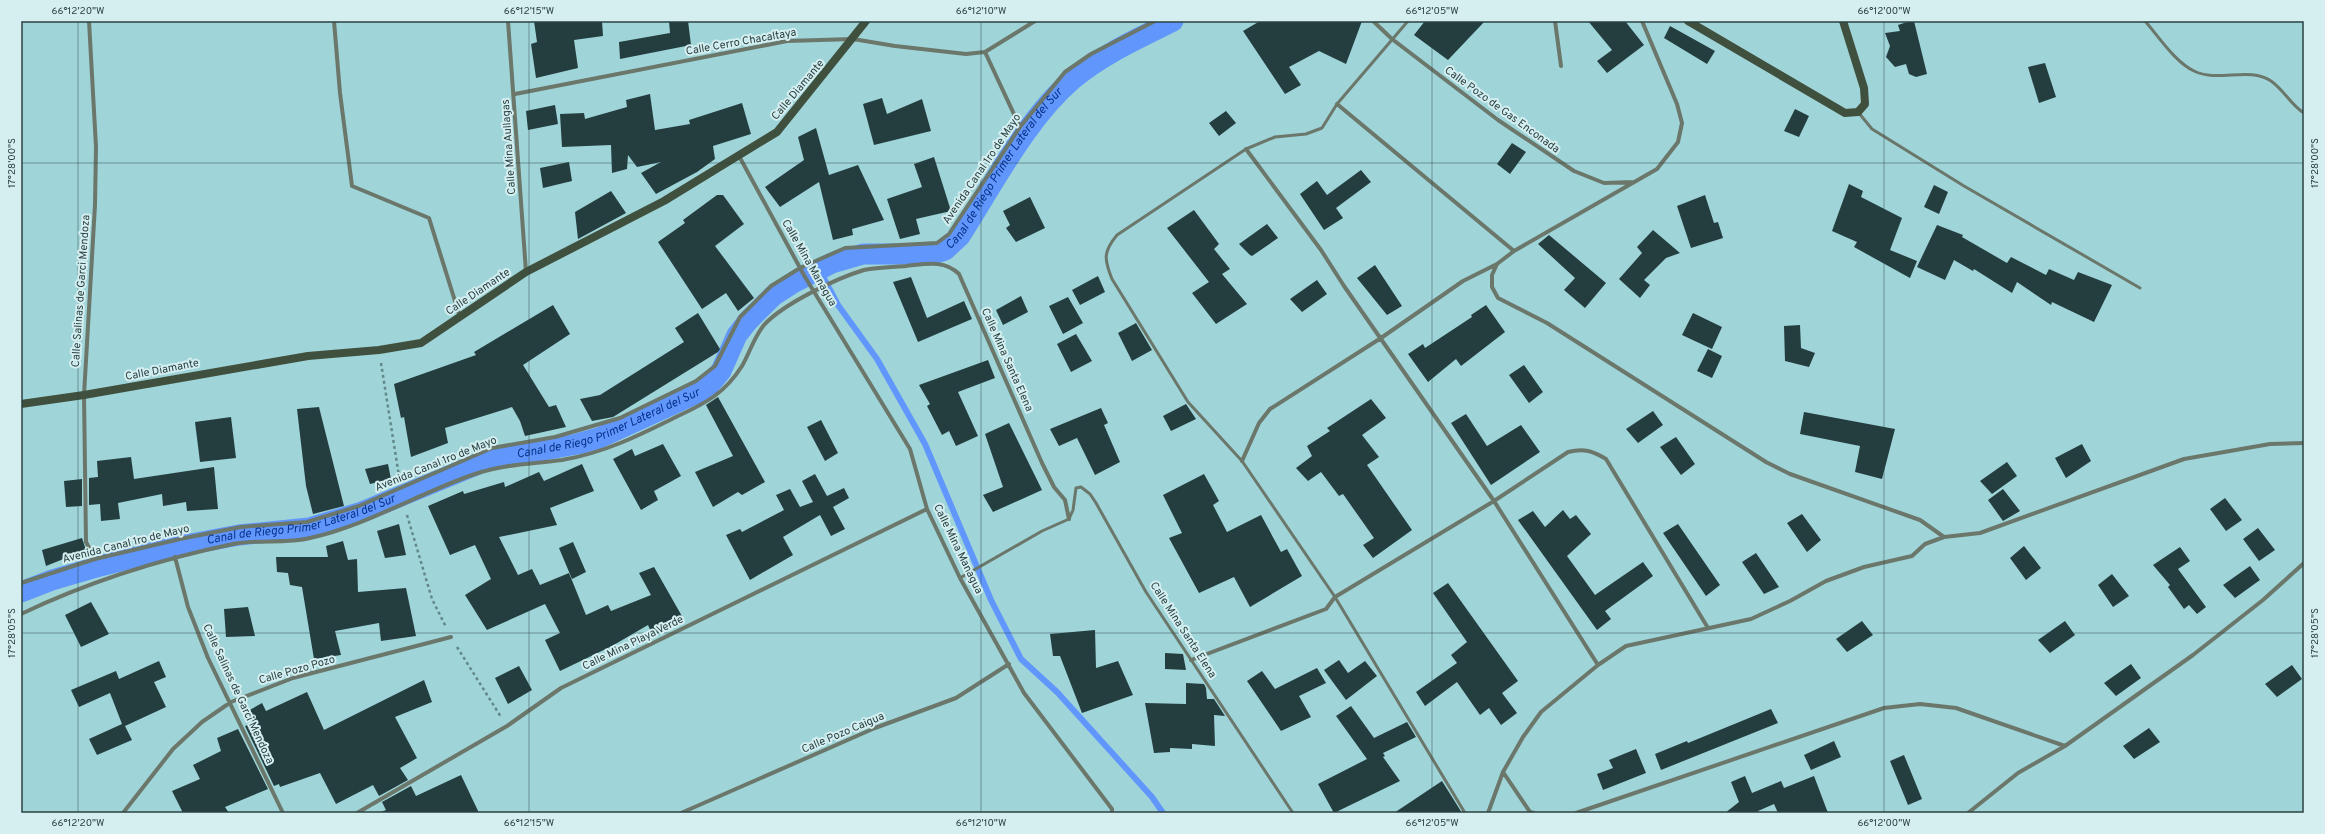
<svg xmlns="http://www.w3.org/2000/svg" width="2325" height="834" font-family="Overpass,sans-serif">
  <rect width="100%" height="100%" fill="#9fd4d8"/>
  <g fill="none" stroke-linecap="round" stroke-linejoin="round">
    <path stroke="#6196fc" stroke-width="6" d="M819,269L838,305L877,359L925,444L991,600L1021,659L1057,692L1152,797L1163,813"/>
    <path stroke="#6196fc" stroke-width="21" id="s1" d="M21,592L52,580L100,566L180,546L239,535L309,528L362,512L488,460L577,444L599,438L706,389L721,371L737,335L748,321L773,296L793,283L832,263L863,254H933L945,250L960,236C993,185 1027,118 1073,79C1103,54 1139,38 1173,21"/>
  </g>
  <path fill="#243e40" d="M534,21H602L603,36L574,40L578,68L536,78L531,44L537,42Z
    M669,21H688L691,45L620,59L619,42L670,33Z
    M1260,21H1362L1346,64L1319,51L1289,67L1301,85L1285,94L1243,31Z
    M1425,21H1485L1448,60L1414,35Z
    M1588,21H1625L1644,45L1607,73L1597,61L1612,50Z
    M1910,21H1914L1927,74L1916,77L1909,74L1906,64L1895,67L1886,57L1890,46L1885,33L1900,31L1898,25Z
    M1670,26L1715,51L1707,64L1664,38Z
    M2045,63L2056,97L2039,103L2028,67Z
    M650,94L655,130L690,124L689,120L742,103L751,134L713,146L715,159L697,172L656,194L641,173L661,162L637,167L628,155L627,169L612,173L611,145L562,147L560,114L584,113L585,119L627,107L626,100Z
    M882,98L887,114L922,99L931,131L874,145L863,104Z
    M555,105L558,124L528,130L526,111Z
    M1795,109L1809,116L1799,137L1784,131Z
    M1226,111L1236,123L1219,136L1209,123Z
    M816,128L829,175L858,165L884,220L852,229L853,235L833,240L819,182L780,207L765,187L804,160L798,137Z
    M1512,143L1526,152L1510,174L1497,164Z
    M934,157L951,211L916,219L920,234L900,239L887,199L922,187L914,164Z
    M569,162L572,181L543,188L540,168Z
    M1361,170L1371,182L1336,208L1343,218L1324,230L1300,194L1317,181L1327,195Z
    M1849,184L1863,191L1861,197L1902,218L1890,250L1917,261L1910,278L1854,247L1857,242L1832,231Z
    M1934,185L1948,192L1939,214L1924,207Z
    M611,191L626,213L578,239L575,212Z
    M717,195H723L744,224L715,246L754,298L738,311L726,293L702,309L658,242L685,223L683,220Z
    M1705,195L1714,223L1718,222L1723,238L1691,248L1677,206Z
    M1030,197L1045,228L1016,242L1006,228L1010,225L1003,211Z
    M1194,210L1219,244L1214,249L1230,269L1222,274L1247,304L1216,324L1192,293L1209,282L1167,228Z
    M1267,224L1278,238L1252,256L1250,255L1239,244Z
    M1937,225L1963,235L1962,237L2007,263L2011,257L2046,275L2049,269L2074,280L2078,272L2112,285L2094,322L2052,302L2051,305L2017,282L2012,293L1974,269L1973,271L1954,260L1945,280L1917,267Z
    M1653,230L1680,253L1666,258L1644,280L1650,285L1640,298L1619,279L1642,253L1637,247Z
    M1549,235L1606,283L1585,308L1564,290L1575,278L1538,244Z
    M1375,265L1402,306L1387,315L1357,278Z
    M1098,276L1105,292L1080,305L1072,290Z
    M911,277L927,318L964,301L972,319L918,342L893,282Z
    M1317,280L1327,294L1302,312L1290,299Z
    M1021,296L1028,312L1003,325L996,310Z
    M1068,297L1083,323L1063,334L1049,306Z
    M553,305L570,334L523,365L549,407L556,405L566,427L525,436L520,421L512,407L445,428L448,443L411,457L404,417L401,418L394,384L476,355L474,352Z
    M1486,305L1505,332L1461,366L1456,359L1428,382L1408,354L1423,344L1425,348L1472,317L1471,315Z
    M698,313L720,349L718,352L613,417L592,421L580,399L600,395L684,342L675,328Z
    M1693,313L1722,327L1712,349L1682,335Z
    M1136,323L1152,350L1132,361L1118,333Z
    M1800,325L1801,348L1815,353L1809,367L1785,361L1784,326Z
    M1076,334L1092,361L1071,372L1057,344Z
    M1708,349L1722,356L1712,378L1697,371Z
    M988,360L995,378L958,392L978,436L956,446L949,431L942,435L927,406L930,404L919,385Z
    M1524,365L1543,392L1529,403L1509,375Z
    M718,397L765,482L742,495L738,492L713,507L695,472L733,456L706,405Z
    M1371,399L1386,418L1362,435L1379,457L1367,465L1412,530L1373,558L1363,545L1374,538L1343,494L1339,496L1321,472L1308,481L1296,468L1312,456L1307,446L1330,431L1327,428Z
    M1186,404L1196,419L1171,431L1163,416Z
    M319,407L344,506L313,514L306,486L297,409Z
    M1101,408L1108,423L1104,425L1120,462L1095,475L1077,438L1059,446L1050,429Z
    M1653,411L1663,425L1638,443L1626,429Z
    M1804,412L1895,429L1882,479L1855,472L1860,446L1800,434Z
    M1466,414L1487,446L1521,425L1540,452L1491,485L1451,423Z
    M231,417L236,458L200,462L195,422Z
    M821,420L838,453L825,461L807,427Z
    M1009,423L1042,490L993,512L983,495L1003,487L985,434Z
    M1676,437L1695,464L1681,475L1660,447Z
    M663,444L681,476L654,491L658,500L641,510L613,459L632,449L635,456Z
    M2082,444L2091,461L2066,478L2055,458Z
    M131,457L134,479L214,467L218,509L187,511L186,502L163,506L162,494L118,503L120,519L101,521L100,504L89,505V478L98,477L97,461Z
    M2007,462L2017,476L1992,494L1980,481Z
    M388,464L391,479L370,484L365,469Z
    M582,464L594,491L550,508L557,525L499,537L518,575L532,569L540,585L569,573L586,615L608,605L611,611L651,595L639,573L654,567L683,618L653,636L648,625L612,646L560,671L545,640L560,633L545,604L487,630L465,595L491,579L475,545L450,555L428,506L463,491L464,494L504,482L505,487L539,472L544,481Z
    M815,474L827,496L844,488L849,498L833,507L845,529L831,536L820,515L783,537L793,555L750,580L726,535L740,529L742,532L784,510L776,495L790,489L800,507L813,502L802,481Z
    M1204,474L1219,501L1213,505L1227,532L1261,515L1281,552L1287,549L1302,576L1250,607L1234,577L1199,593L1169,538L1182,533L1163,495Z
    M82,479V506L66,507L64,481Z
    M2003,489L2020,511L2003,521L1988,500Z
    M2225,498L2242,520L2226,531L2210,509Z
    M1563,510L1570,519L1576,515L1591,534L1567,556L1595,595L1643,562L1653,576L1605,611L1611,619L1597,630L1518,520L1533,511L1545,527Z
    M1802,514L1821,540L1807,552L1787,523Z
    M399,524L406,555L385,558L377,531Z
    M1678,524L1720,585L1706,596L1663,533Z
    M2258,528L2275,550L2259,561L2243,539Z
    M82,538L86,550L46,566L42,550Z
    M343,541L348,560L357,559L358,592L406,588L416,636L381,641L379,623L335,631L341,655L314,659L302,587L290,585L288,573L277,572L276,557H328L326,546Z
    M573,542L586,572L572,579L559,548Z
    M2024,546L2041,568L2026,580L2010,558Z
    M2180,547L2190,561L2178,569L2206,607L2197,614L2189,605L2184,609L2168,587L2170,585L2153,565Z
    M1756,553L1779,587L1764,594L1742,562Z
    M2250,566L2260,580L2235,598L2223,585Z
    M2112,574L2129,596L2113,607L2098,585Z
    M1448,583L1518,681L1502,693L1517,713L1501,725L1489,708L1480,715L1457,682L1425,706L1416,692L1457,663L1451,655L1467,642L1433,593Z
    M91,602L109,634L81,647L65,615Z
    M248,607L255,636L226,637L224,609Z
    M1862,621L1873,635L1847,652L1836,639Z
    M2065,621L2075,635L2050,653L2038,640Z
    M1095,630L1096,668L1118,661L1133,695L1082,713L1060,656H1053L1050,634Z
    M1165,653L1183,654L1186,670L1165,669Z
    M1339,660L1348,673L1365,661L1377,676L1346,700L1324,670Z
    M159,661L166,677L154,682L166,707L125,726L132,740L97,755L89,739L122,724L110,693L79,707L71,690L116,671L119,679Z
    M2131,664L2141,678L2116,696L2104,683Z
    M2292,665L2302,679L2277,697L2265,684Z
    M519,666L532,690L508,704L495,678Z
    M1317,668L1326,683L1299,696L1311,717L1281,731L1247,681L1262,671L1275,689Z
    M424,680L432,702L395,717L417,758L400,768L408,780L379,796L373,785L336,804L320,773L280,787L279,784L274,786L245,726L253,723L248,711L262,703L266,711L307,692L324,730Z
    M1186,683L1204,684L1206,688L1207,699H1214L1225,716L1214,715L1215,746L1192,744V749L1170,748V752L1154,753L1145,703L1186,704Z
    M1351,706L1374,738L1407,722L1416,737L1383,753L1385,756L1383,757L1400,781L1334,813L1318,784L1367,759L1336,716Z
    M1771,709L1778,723L1661,770L1655,754L1687,741L1688,743Z
    M2149,728L2160,742L2134,759L2123,746Z
    M238,729L268,789L225,807L229,813H183L172,791L200,779L193,765L221,751L217,738Z
    M1834,741L1841,757L1811,770L1804,755Z
    M1636,749L1646,773L1603,790L1597,774L1613,768L1609,760Z
    M1904,755L1922,799L1908,805L1890,761Z
    M461,775L479,813H378L386,810L382,802L411,786L416,796Z
    M1745,776L1752,793L1781,781L1784,788L1814,776L1828,813H1778L1774,804L1758,811L1759,813H1725L1739,802L1731,782Z
    M1442,781L1462,813H1394Z"/>
  <g fill="none" stroke-linecap="round" stroke-linejoin="round">
    <path stroke="#63888a" stroke-width="2.5" stroke-dasharray="3 3" stroke-linecap="butt" d="M381,363L399,476
      M407,515L432,599L446,627
      M457,647L501,717"/>
    <path stroke="#6b776a" stroke-width="3" d="M1408,21L1337,104L1322,128L1306,134L1275,137L1246,149L1117,235C1103,252 1104,259 1112,279L1188,402L1242,461L1335,597L1465,813
      M2145,21C2159,37 2175,62 2194,71C2218,83 2249,66 2271,81C2284,90 2291,105 2304,113
      M1858,112L1872,129L1964,186L2140,288
      M960,578L1042,531L1069,519L1073,510L1076,488L1081,487L1090,494L1096,503L1146,592L1293,813"/>
    <path stroke="#6b776a" stroke-width="4" d="M89,21L96,147L95,205L84,395L86,542L95,559
      M334,21L340,93L352,186L429,218L460,317
      M508,21L526,272
      M1373,21L1392,39L1498,120L1574,171L1604,183L1634,182
      M1555,21L1561,66
      M985,52L1020,127
      M515,94L787,41L853,39L895,46L966,54L985,52L1035,21
      M1337,104L1514,251
      M1246,149L1321,250L1344,286L1494,501L1598,665
      M739,156L805,277L910,449L927,509L960,578L1024,693L1112,809V813
      M1242,461L1259,423L1270,409L1381,338L1463,281L1497,264
      M1944,537L1980,533L2184,459L2270,444L2304,443
      M175,557L188,607L208,658L283,813
      M21,583L95,559L180,539L241,527L307,522L359,506L492,448L555,437L620,418L696,381L715,366L740,317L771,286L800,268L845,248L937,243L949,234L1020,127L1065,72L1091,54L1155,21
      M21,614C88,582 161,559 233,544C258,539 286,544 310,538C368,525 419,493 475,474C504,464 533,464 562,460C604,453 640,435 678,416C706,403 725,393 742,366C750,352 754,337 764,325C783,304 837,278 864,270C877,267 892,267 906,266C925,264 944,259 959,274L1042,463L1054,487L1065,500L1069,519
      M1191,660L1326,609L1335,597L1494,501L1568,452C1584,448 1593,451 1606,459L1708,628
      M1503,772L1530,812L1534,813
      M123,813L173,749L202,722L231,702L293,678L451,637
      M357,813L507,726L561,688L927,509
      M681,813L875,728L956,698L1009,664
      M1488,813L1503,772L1523,737L1541,712L1598,665L1626,646L1751,619L1790,601L1826,581L1864,567L1912,556L1925,544L1944,537L1920,520L1790,474L1766,462L1547,323L1498,298L1492,287V275L1497,264L1514,251L1657,169L1678,142L1682,123L1677,104L1642,21
      M1576,813L1884,708L1920,704L1956,708L2065,746
      M1968,813L2018,773L2065,746L2193,655L2263,600L2304,563"/>
    <path stroke="#3f503e" stroke-width="8" d="M1688,21L1845,113L1858,112L1865,104L1864,88L1843,21
      M21,404L84,395L308,356L379,350L421,343L526,272L664,201L777,132L866,21"/>
  </g>
  <path fill="none" stroke="#2b4142" stroke-width="1" stroke-opacity="0.45" d="M78,21V813M529,21V813M981,21V813M1432,21V813M1884,21V813M21,163H2304M21,633H2304"/>
  <g text-anchor="middle" dominant-baseline="central" stroke-width="4" stroke-linejoin="round" paint-order="stroke">
    <g font-size="11" fill="#2b4142" stroke="#d5eff1">
      <text transform="translate(741 42) rotate(-10)">Calle Cerro Chacaltaya</text>
      <text transform="translate(798 90) rotate(-50)">Calle Diamante</text>
      <text transform="translate(1502 110) rotate(36)">Calle Pozo de Gas Enconada</text>
      <text transform="translate(509 147) rotate(-94)">Calle Mina Aullagas</text>
      <text transform="translate(982 169) rotate(-56)">Avenida Canal 1ro de Mayo</text>
      <text transform="translate(809 263) rotate(60)">Calle Mina Managua</text>
      <text transform="translate(81 291) rotate(-86)">Calle Salinas de Garci Mendoza</text>
      <text transform="translate(478 292) rotate(-34)">Calle Diamante</text>
      <text transform="translate(1007 360) rotate(66)">Calle Mina Santa Elena</text>
      <text transform="translate(162 370) rotate(-11)">Calle Diamante</text>
      <text transform="translate(436 464) rotate(-22)">Avenida Canal 1ro de Mayo</text>
      <text transform="translate(126 544) rotate(-14)">Avenida Canal 1ro de Mayo</text>
      <text transform="translate(958 549) rotate(64)">Calle Mina Managua</text>
      <text transform="translate(1183 630) rotate(57)">Calle Mina Santa Elena</text>
      <text transform="translate(633 643) rotate(-26)">Calle Mina Playa Verde</text>
      <text transform="translate(297 670) rotate(-16)">Calle Pozo Pozo</text>
      <text transform="translate(238 694) rotate(65)">Calle Salinas de Garci Mendoza</text>
      <text transform="translate(843 733) rotate(-23)">Calle Pozo Caigua</text>
    </g>
    <g font-size="12" font-style="italic" fill="#073189" stroke="#d5eff1">
      <text stroke="none"><textPath href="#s1" startOffset="1118">Canal de Riego Primer Lateral del Sur</textPath></text>
      <text stroke="none"><textPath href="#s1" startOffset="614">Canal de Riego Primer Lateral del Sur</textPath></text>
      <text stroke="none"><textPath href="#s1" startOffset="290">Canal de Riego Primer Lateral del Sur</textPath></text>
    </g>
  </g>
  <rect width="2325" height="834" fill="none" stroke="#d5eff1" stroke-width="44"/>
  <rect x="22" y="22" width="2281" height="790" fill="none" stroke="#2b4142" stroke-width="1.5"/>
  <g font-size="10" text-anchor="middle" fill="#2b4142">
    <text x="78" y="14">66°12'20"W</text>
    <text x="529" y="14">66°12'15"W</text>
    <text x="981" y="14">66°12'10"W</text>
    <text x="1432" y="14">66°12'05"W</text>
    <text x="1884" y="14">66°12'00"W</text>
    <text transform="translate(11 163) rotate(-90)" y="4">17°28'00"S</text>
    <text transform="translate(2314 163) rotate(-90)" y="4">17°28'00"S</text>
    <text transform="translate(11 633) rotate(-90)" y="4">17°28'05"S</text>
    <text transform="translate(2314 633) rotate(-90)" y="4">17°28'05"S</text>
    <text x="78" y="826">66°12'20"W</text>
    <text x="529" y="826">66°12'15"W</text>
    <text x="981" y="826">66°12'10"W</text>
    <text x="1432" y="826">66°12'05"W</text>
    <text x="1884" y="826">66°12'00"W</text>
  </g>
</svg>
